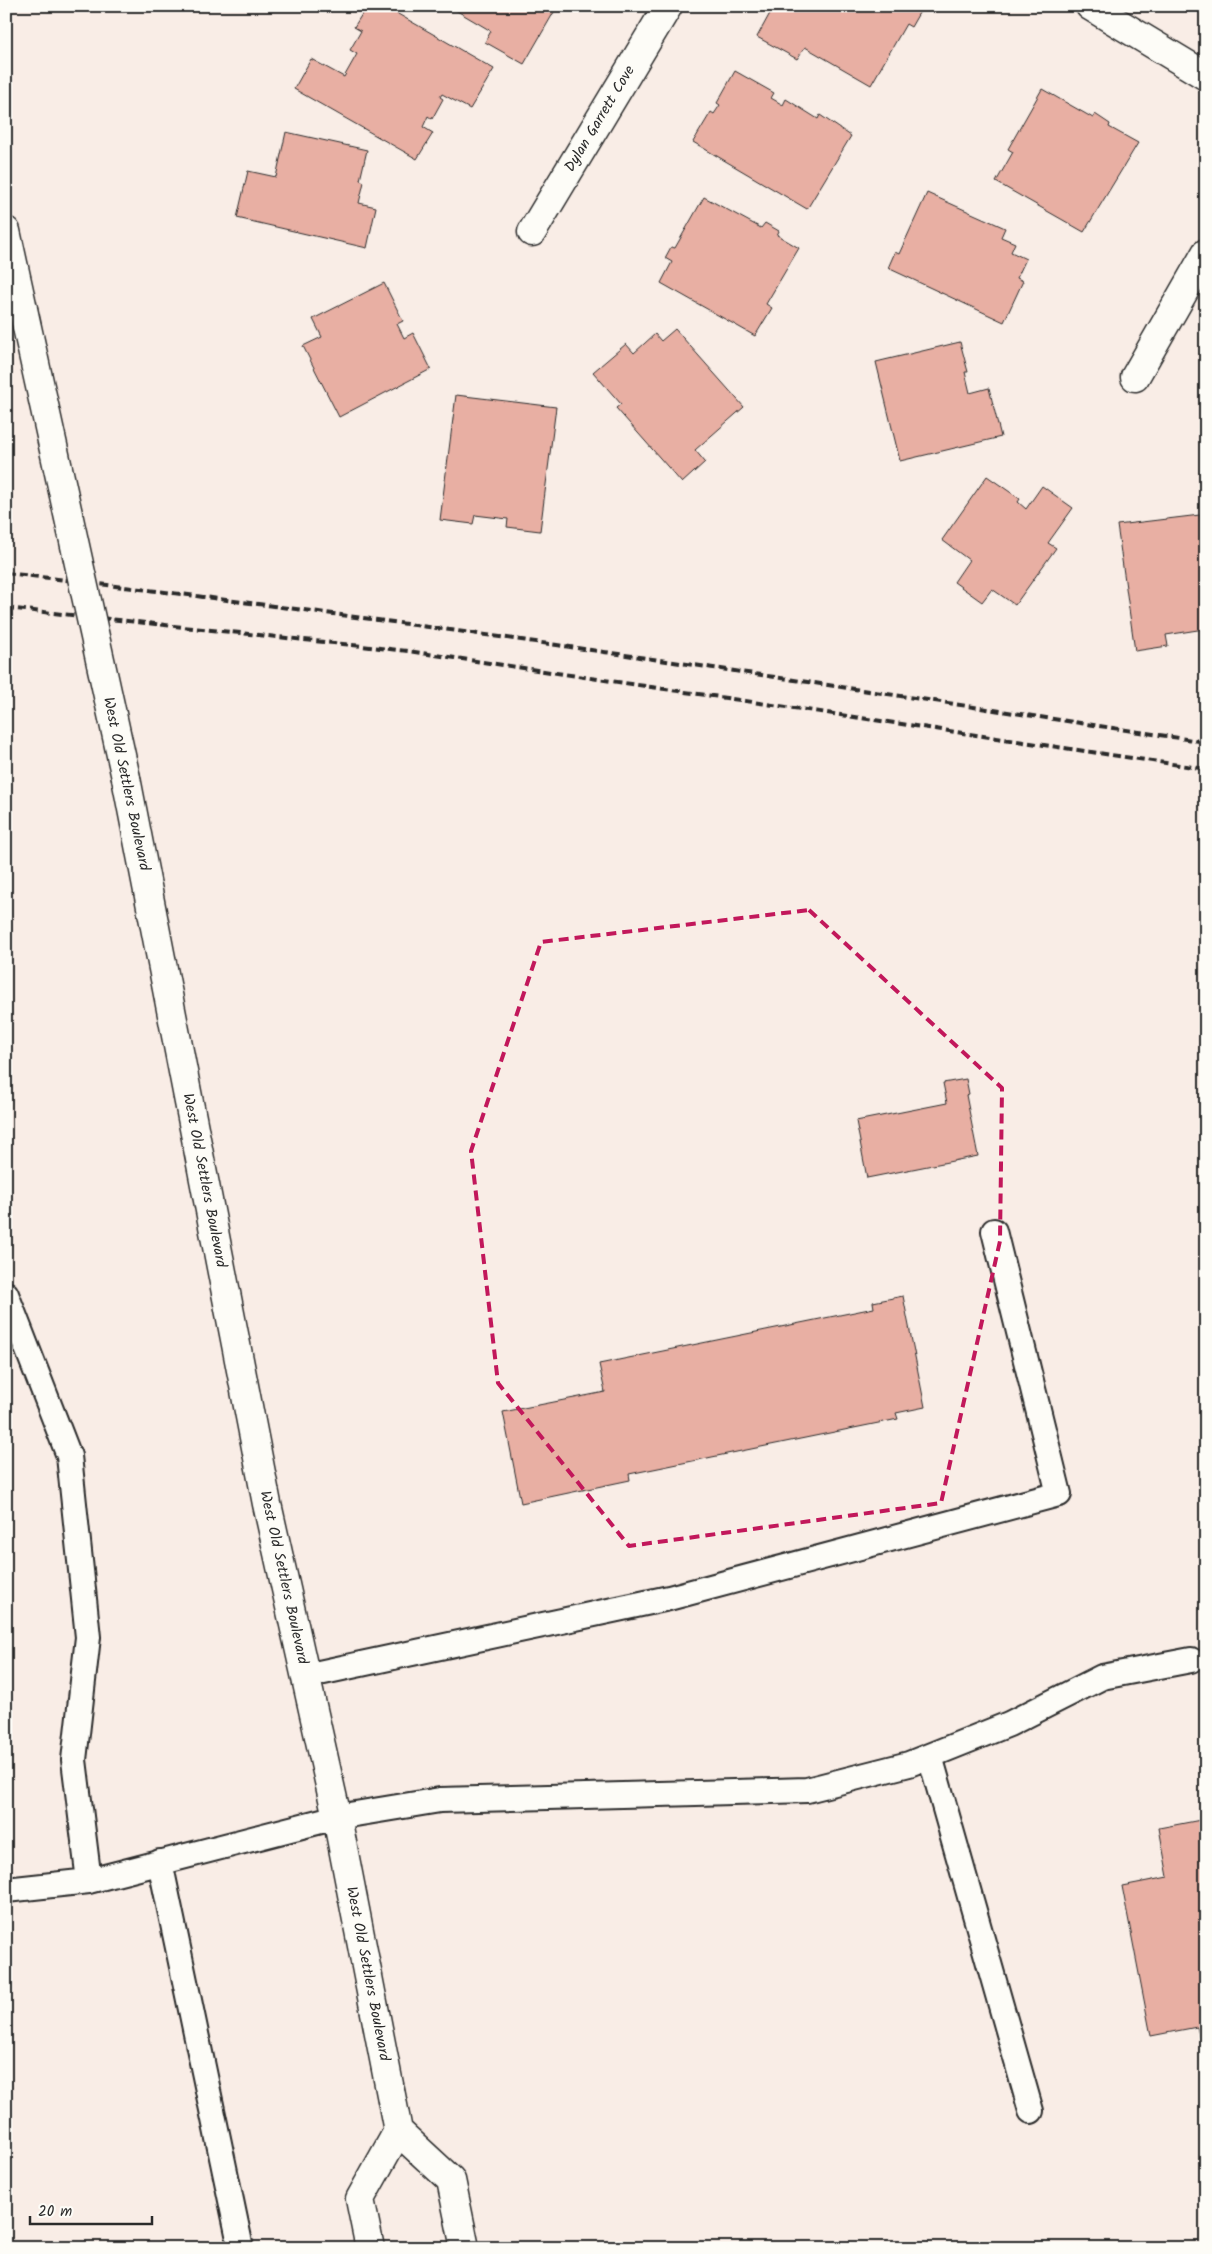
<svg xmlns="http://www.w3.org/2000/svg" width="1212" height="2254" font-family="Kalam,sans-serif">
  <rect width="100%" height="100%" fill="#f9ede6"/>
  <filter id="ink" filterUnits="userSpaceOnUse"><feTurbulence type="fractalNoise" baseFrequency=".02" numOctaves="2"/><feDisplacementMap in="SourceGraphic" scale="10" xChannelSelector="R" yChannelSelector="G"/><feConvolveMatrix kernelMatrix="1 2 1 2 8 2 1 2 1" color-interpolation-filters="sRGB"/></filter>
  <g filter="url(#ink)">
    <path fill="#e8afa3" stroke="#2b2b2b" d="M367,6H384L494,69L470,109L442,94L440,97L443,99L432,119L428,116L423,127L433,133L417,159L294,89L311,59L344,77L357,54L350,50L361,31L354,27Z
      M452,6H543L554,12L524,64L485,42L491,31L452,8Z
      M774,6H923L911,27L906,24L871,85L805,47L797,59L757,37Z
      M735,71L774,93L771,98L783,105L786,99L818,119L820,115L851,136L807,209L693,142L711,112L714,114L720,105L717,103Z
      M1042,89L1093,118L1095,114L1110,124L1109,127L1138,143L1084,232L996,182L1013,152L1008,149Z
      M286,132L367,150L360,180L364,182L359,203L376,207L367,248L237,218L248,171L276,177Z
      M927,193L1005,228L1001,237L1015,243L1011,252L1026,259L1017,278L1023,281L1004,322L888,268L895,252L899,254Z
      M704,197L761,228L765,223L779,231L777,235L799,248L766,304L772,308L755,336L661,283L672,262L665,258L671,247L675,248Z
      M384,283L403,321L397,324L404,338L413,333L431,369L339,417L303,346L322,337L313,319Z
      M675,329L744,407L695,450L705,462L682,483L616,408L621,404L593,372L626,344L634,353L655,334L661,341Z
      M960,342L968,372H965L970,393L989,388L1001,437L900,461L876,362Z
      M456,395L556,407L540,531L507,527L508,519L475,515L473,524L440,520Z
      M987,476L1020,499L1018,502L1026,509L1042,486L1073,508L1048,543L1056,548L1015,605L992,589L982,602L954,582L969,560L942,540Z
      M1200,515L1201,522L1206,521V638L1204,629L1166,635L1168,646L1135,651L1117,525Z
      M966,1079L969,1094L966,1095L978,1156L867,1178L856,1121L947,1103L943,1083Z
      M903,1296L925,1407L896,1413L898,1419L629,1474L630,1480L521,1503L503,1412L605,1392L599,1364L874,1308L873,1302Z
      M1206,1819V2048H1202L1197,2027L1151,2036L1122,1886L1168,1877L1159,1828Z"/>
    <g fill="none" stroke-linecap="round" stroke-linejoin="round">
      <defs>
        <path id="service" d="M6,1294L69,1456L88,1637L74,1760L89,1881L337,1817L440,1800L807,1790L909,1764L1009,1724L1102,1677L1191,1660
          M305,1676L669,1598L1059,1494L994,1231
          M930,1756L1031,2111
          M160,1862L241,2248
          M6,1890L89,1881"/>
        <g id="minor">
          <path d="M1090,6L1206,76"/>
          <path id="s1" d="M532,232L668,6"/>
          <path d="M1135,377L1206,253"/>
        </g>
        <g id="secondary">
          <path d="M6,231L23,309"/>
          <path id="s2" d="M126,778L267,1504L337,1817L398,2131L451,2180L465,2248"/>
          <path d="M370,2248L360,2199L398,2131"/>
        </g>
      </defs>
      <use href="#service" stroke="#2b2b2b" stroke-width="28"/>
      <use href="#minor" stroke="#2b2b2b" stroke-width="31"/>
      <use href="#secondary" stroke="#2b2b2b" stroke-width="31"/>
      <use href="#service" stroke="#fdfcf7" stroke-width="24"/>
      <use href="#minor" stroke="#fdfcf7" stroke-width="28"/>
      <use href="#secondary" stroke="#fdfcf7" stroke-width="28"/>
      <path stroke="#2b2b2b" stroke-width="4" stroke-dasharray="8 4" stroke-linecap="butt" d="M6,573C407,619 806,682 1206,742
        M6,608L408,651L1206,769"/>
      <defs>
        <path id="secondary-bridge" d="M23,309L126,778"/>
      </defs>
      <use href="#secondary-bridge" stroke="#2b2b2b" stroke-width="31" stroke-linecap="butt"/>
      <use href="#secondary-bridge" stroke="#fdfcf7" stroke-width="28"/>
    </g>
  </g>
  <path fill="none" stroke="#c2185b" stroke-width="4" stroke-dasharray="10 6" stroke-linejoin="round" d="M809,910L1002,1088L1000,1241L941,1503L629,1546L498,1383L471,1151L541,942Z"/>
  <g text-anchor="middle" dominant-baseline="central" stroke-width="4.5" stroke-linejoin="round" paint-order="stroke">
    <g font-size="15" fill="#2b2b2b" stroke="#fdfcf7">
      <text stroke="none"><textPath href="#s1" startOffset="132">Dylan Garrett Cove</textPath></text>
      <text transform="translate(126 784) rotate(78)">West Old Settlers Boulevard</text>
      <text stroke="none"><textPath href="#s2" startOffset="410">West Old Settlers Boulevard</textPath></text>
      <text stroke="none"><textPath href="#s2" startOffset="815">West Old Settlers Boulevard</textPath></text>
      <text stroke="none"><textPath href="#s2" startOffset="1220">West Old Settlers Boulevard</textPath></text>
    </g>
  </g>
  <rect width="1212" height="2254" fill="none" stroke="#fdfcf7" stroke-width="25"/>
  <rect x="12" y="12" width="1187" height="2229" fill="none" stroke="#2b2b2b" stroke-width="2" filter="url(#ink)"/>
  <path d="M30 2216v8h122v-8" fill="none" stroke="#2b2b2b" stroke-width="2.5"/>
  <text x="38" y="2216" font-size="15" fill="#2b2b2b" stroke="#fdfcf7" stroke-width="4" paint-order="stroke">20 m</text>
</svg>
